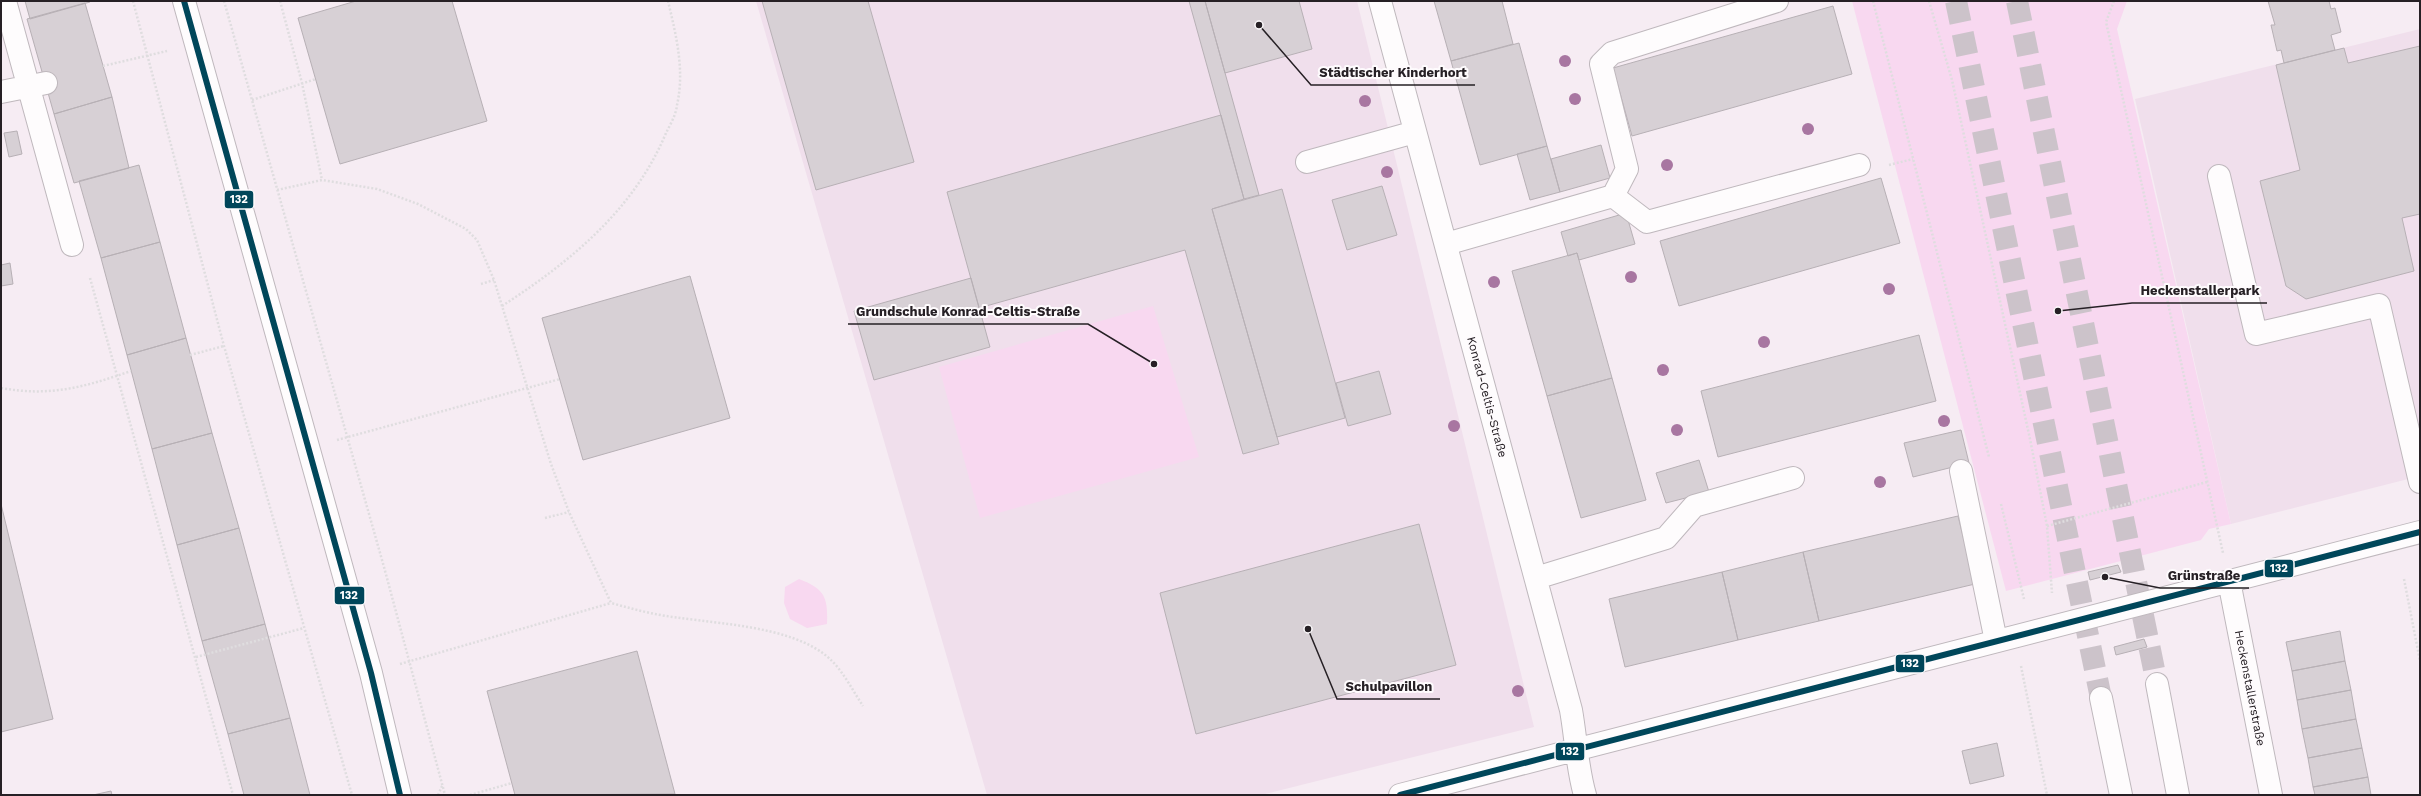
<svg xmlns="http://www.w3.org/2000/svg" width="2421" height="796" font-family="'Work Sans',sans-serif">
  <rect width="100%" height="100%" fill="#f6ecf3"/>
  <path fill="#f0dfec" d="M756,1H1357L1534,727L1261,795H987Z
    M2420,29V476L2231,524L2135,99Z"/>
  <path fill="#f8d8f0" d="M1852,1H2127L2117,29L2231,524L2209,529L2201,540L2006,591Z
    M1153,306L1199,457L980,518L939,367Z
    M799,579C825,589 828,597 827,624L807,628L790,619L784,603L785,587Z"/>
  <path fill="#d7d0d5" stroke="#b7b0b5" d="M25,1H90V2L30,19Z
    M356,1H452L487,121L340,164L298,18Z
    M762,1H868L914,162L816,190Z
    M1189,1H1205L1259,195L1244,199Z
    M1205,1H1299L1312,49L1225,73Z
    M1434,1H1502L1513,44L1451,61Z
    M2268,1H2329L2331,9L2335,8L2341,32L2331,35L2335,50L2284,63L2281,50L2277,51L2271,25H2275Z
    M85,3L112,97L54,114L27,19Z
    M1833,6L1852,74L1632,136L1613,68Z
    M1519,43L1547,146L1480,165L1451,61Z
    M2420,46V214L2402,218L2414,271L2306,299L2286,286L2260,181L2300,170L2276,65L2344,48L2348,63Z
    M112,97L129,168L74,183L54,114Z
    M1221,115L1244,199L1212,209L1279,444L1243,454L1185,250L979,308L947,192Z
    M17,131L22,154L9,157L4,133Z
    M1601,145L1610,178L1560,192L1551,159Z
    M1547,146L1560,192L1530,200L1517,154Z
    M139,165L160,242L101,258L79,181Z
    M1881,178L1900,243L1679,306L1660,241Z
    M1382,186L1397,235L1347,250L1332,200Z
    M1282,189L1345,418L1277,437L1212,209Z
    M1626,213L1635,244L1579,260L1577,253L1568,256L1561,232Z
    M160,242L186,338L127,355L101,258Z
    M1577,253L1612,378L1547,396L1512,271Z
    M10,263L13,284L1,286V265Z
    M690,276L730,418L583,460L542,318Z
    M971,278L990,347L874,380L854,311Z
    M1919,335L1936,401L1718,457L1701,391Z
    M186,338L212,433L152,449L127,355Z
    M1379,371L1391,414L1348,426L1336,383Z
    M1612,378L1646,500L1581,518L1547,396Z
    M1961,430L1969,463L1913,477L1904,443Z
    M212,433L239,528L177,545L152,449Z
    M1699,460L1709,492L1666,503L1656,473Z
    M1,504L53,719L1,732Z
    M1958,516L1975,584L1819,621L1803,552Z
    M1419,524L1456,665L1196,734L1160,593Z
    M239,528L265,624L202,641L177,545Z
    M1803,552L1819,621L1738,640L1722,572Z
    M2118,565L2121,572L2090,580L2088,572Z
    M1722,572L1738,640L1625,667L1609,599Z
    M265,624L290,718L228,734L202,641Z
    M2340,631L2345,661L2292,671L2286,642Z
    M2144,639L2147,647L2116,655L2114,647Z
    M637,651L675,794L515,795L487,691Z
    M2345,661L2351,690L2297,700L2292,671Z
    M2351,690L2356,719L2302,729L2297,700Z
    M290,718L310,795H244L228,734Z
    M2356,719L2362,748L2308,758L2302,729Z
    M1997,743L2004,776L1970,784L1962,751Z
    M2362,748L2368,777L2313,787L2308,758Z
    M2368,777L2371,795H2315L2313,787Z
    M111,791L112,795H93Z"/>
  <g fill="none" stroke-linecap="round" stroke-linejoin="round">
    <path stroke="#ccc3ca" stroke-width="22" stroke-dasharray="22 11" stroke-linecap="butt" d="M1956,1L2101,698
      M2017,1L2157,684"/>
    <defs>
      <path id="minor" d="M5,1L72,245
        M184,1L371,673L400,795
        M1380,1L1571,710C1576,738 1577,768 1585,795
        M1,92L46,83
        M1307,162L1415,132
        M2219,176L2256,334L2379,305L2420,482
        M1613,196L1627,169L1601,64L1612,53L1777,1
        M1446,244L1613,196L1647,222L1859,165
        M1961,471L1996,641
        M1536,578L1666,538L1694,506L1793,478
        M2229,581L2271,795
        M1400,795L2420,532"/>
      <path id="highway" d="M2157,684L2178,795
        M2101,698L2121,795"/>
    </defs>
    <use href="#minor" stroke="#bfb8bd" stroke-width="24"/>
    <use href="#highway" stroke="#bfb8bd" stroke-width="24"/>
    <path stroke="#dfdddf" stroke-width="2.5" stroke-dasharray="2 2" stroke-linecap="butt" d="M133,1L224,346L352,795
      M224,1L384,567L445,795
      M280,1L302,83L322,180
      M1873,1L1989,457
      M1929,1L1952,80L2030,439L2047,526L2052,593
      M2114,1L2106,22L2223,553
      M103,66L167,51
      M252,100L316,79
      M1889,165L1913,159
      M277,190L322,180L377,189L418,204L466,229L477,240L494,280L551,464L569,512L611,603C626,607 640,611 655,614C705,624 791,623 830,659C843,671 853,691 863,706
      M90,278L233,795
      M481,284L494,280
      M502,306C570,262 634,210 666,133C670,125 676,115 677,105C685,70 676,35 668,1
      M190,355L224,346
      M1,388C50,397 85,387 131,371
      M337,440L560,379
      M2001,504L2024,599
      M545,518L569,512
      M2047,526L2207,482
      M2404,579L2420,661
      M196,657L304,628
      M400,664L611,603
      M2021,666L2047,795
      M438,795L442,786
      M470,795L512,783"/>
    <use href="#minor" stroke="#fefcfd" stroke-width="22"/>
    <use href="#highway" stroke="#fefcfd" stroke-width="22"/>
    <defs>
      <path id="bus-1" d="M184,1L371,673L400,795
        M1400,795L2420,532"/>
    </defs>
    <use href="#bus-1" stroke="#fefbfd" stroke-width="9"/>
    <use href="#bus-1" stroke="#00465a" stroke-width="6"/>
  </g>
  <g fill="#a876a1">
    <circle cx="1565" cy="61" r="6"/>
    <circle cx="1575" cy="99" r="6"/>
    <circle cx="1365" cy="101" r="6"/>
    <circle cx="1808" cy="129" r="6"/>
    <circle cx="1667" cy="165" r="6"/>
    <circle cx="1387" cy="172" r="6"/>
    <circle cx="1631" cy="277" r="6"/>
    <circle cx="1494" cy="282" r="6"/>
    <circle cx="1889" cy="289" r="6"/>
    <circle cx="1764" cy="342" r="6"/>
    <circle cx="1663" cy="370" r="6"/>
    <circle cx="1944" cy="421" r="6"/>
    <circle cx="1454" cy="426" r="6"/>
    <circle cx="1677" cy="430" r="6"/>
    <circle cx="1880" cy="482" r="6"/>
    <circle cx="1518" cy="691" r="6"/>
  </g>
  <g text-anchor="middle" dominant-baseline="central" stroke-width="4" stroke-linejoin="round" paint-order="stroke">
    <g font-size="12" fill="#262025" stroke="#fefbfd">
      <text transform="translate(1487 397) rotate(75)">Konrad-Celtis-Straße</text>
      <text transform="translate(2250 688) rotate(79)">Heckenstallerstraße</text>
    </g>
  </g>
  <path fill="none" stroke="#262025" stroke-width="1.5" d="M1259 25L1311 85H1475M2058 311L2132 303H2267M1154 364L1088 324H848M2105 577L2160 588H2249M1308 629L1337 699H1440"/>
  <g fill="#262025" stroke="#fefbfd" stroke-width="1.5">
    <circle cx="1259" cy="25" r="4"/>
    <circle cx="2058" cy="311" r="4"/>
    <circle cx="1154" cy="364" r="4"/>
    <circle cx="2105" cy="577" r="4"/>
    <circle cx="1308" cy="629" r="4"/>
  </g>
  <g font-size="13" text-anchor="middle" font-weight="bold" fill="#262025" stroke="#fefbfd" stroke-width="4" stroke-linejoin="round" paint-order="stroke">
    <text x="1393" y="77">Städtischer Kinderhort</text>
    <text x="2200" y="295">Heckenstallerpark</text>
    <text x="968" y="316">Grundschule Konrad-Celtis-Straße</text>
    <text x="2204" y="580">Grünstraße</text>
    <text x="1389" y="691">Schulpavillon</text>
  </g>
  <g stroke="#fefbfd" stroke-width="1.5">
    <rect x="224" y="190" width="30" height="19" rx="4" fill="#00465a"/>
    <rect x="2264" y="559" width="30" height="19" rx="4" fill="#00465a"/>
    <rect x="334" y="586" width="31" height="19" rx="4" fill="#00465a"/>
    <rect x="1895" y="654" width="30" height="19" rx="4" fill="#00465a"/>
    <rect x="1555" y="742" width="30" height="19" rx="4" fill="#00465a"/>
  </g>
  <g font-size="11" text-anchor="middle" font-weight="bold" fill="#fff">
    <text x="239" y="203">132</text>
    <text x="2279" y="572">132</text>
    <text x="349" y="599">132</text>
    <text x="1910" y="667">132</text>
    <text x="1570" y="755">132</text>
  </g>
  <rect width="2421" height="796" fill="none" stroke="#262025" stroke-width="4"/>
</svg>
